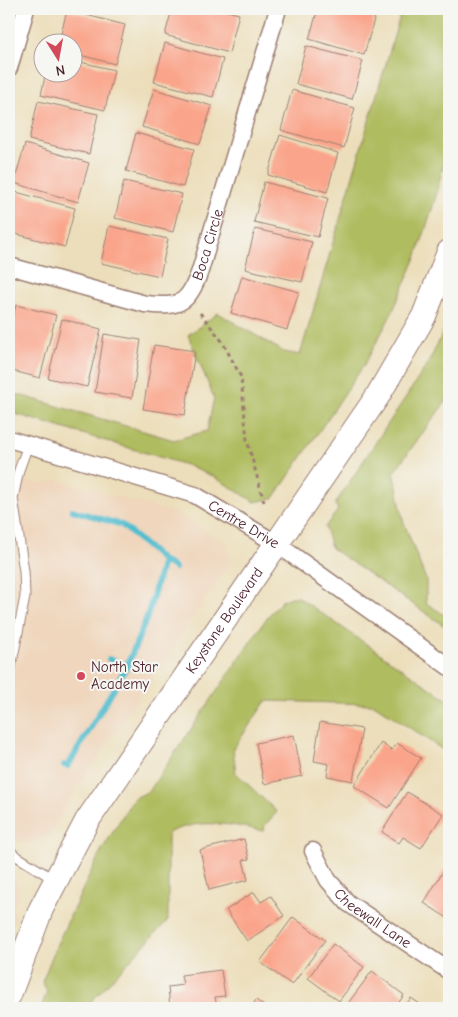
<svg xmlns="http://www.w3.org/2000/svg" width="458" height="1017" font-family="'Comic Neue',sans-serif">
  <rect width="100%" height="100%" fill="#f6f6f2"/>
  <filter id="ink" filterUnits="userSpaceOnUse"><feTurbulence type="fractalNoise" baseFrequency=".02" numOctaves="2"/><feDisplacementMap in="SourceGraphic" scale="10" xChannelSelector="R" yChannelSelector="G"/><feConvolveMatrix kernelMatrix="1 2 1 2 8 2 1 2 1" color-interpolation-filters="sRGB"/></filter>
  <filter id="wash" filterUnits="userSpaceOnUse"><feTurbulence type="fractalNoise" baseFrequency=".0096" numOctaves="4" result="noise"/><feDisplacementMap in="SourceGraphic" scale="20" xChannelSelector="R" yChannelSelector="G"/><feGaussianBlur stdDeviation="1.12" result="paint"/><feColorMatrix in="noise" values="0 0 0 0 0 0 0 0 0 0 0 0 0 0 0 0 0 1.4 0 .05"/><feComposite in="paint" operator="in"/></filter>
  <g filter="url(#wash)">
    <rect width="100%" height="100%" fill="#ecdeba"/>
    <path fill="#efd6bc" d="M9,475L39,484L57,480L176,513L227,544L230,563L76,789L50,834L31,842L9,843Z
      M9,869L17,880L19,889L18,899L12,908L16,915L9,932Z"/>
    <path fill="#afbc5e" stroke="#7c6e44" d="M402,9H449L448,145L435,200L417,255L392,313L366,362L274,498L255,502L214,477L186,465L9,412V392L174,440L207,431L214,398L188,335L218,313L284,352L300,355Z
      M449,319V397L394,472L403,520L426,580V603L449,618V629L331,548L325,527L338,510L335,504L429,362Z
      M291,597H298L449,701V754L374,704L266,701L233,749L236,773L277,812L265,825L264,831C230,824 199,818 168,833V920L85,1008H41L47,991L42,982L57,944L100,853L133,799L149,791L268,616L283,600Z"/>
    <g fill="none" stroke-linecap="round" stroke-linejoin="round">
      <path stroke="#53becf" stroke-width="6" d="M72,510L122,525L163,561L175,568
        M109,659L127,666
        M64,765L68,766L127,666L147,617L163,561"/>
    </g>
    <g id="blocks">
      <path fill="#faa58b" d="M172,9H220L239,14L229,53L165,35Z
        M318,9H351L375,16L364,55L309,39Z
        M67,10L125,25L115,64L72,53V42H59Z
        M165,43L223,59L213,97L154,82Z
        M306,46L363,61L352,99L296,84Z
        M72,60L114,70L105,110L41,95L46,72H72Z
        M154,89L212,106L200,144L142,127Z
        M292,90L355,108L344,148L281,130Z
        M38,101L98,114L89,154L29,140Z
        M136,133L194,149L183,187L126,171Z
        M280,135L338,153L327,192L268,175Z
        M25,144L89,163L78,202L14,183Z
        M124,181L182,194L173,232L115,218Z
        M264,182L328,198L318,237L254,222Z
        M16,192L75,208L65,247L9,232V221Z
        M109,226L168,239L160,276L101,263Z
        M255,229L312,242L302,282L245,269Z
        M242,276L299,292L287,330L231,313Z
        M16,305L56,315L40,378L9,370V332Z
        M62,319L101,329L87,387L48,378Z
        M104,334L141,340L132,398L95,392Z
        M154,345L195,351L185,415L143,409Z
        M447,476H449V509H446Z
        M320,722L362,729L353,781L327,776L329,764L314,761Z
        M294,735L302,776L264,784L256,743Z
        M381,743L392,750L397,743L421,758L389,808L354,786Z
        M407,792L443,814L421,848L403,837L399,843L382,832Z
        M244,839L249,859L243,860L248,880L209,890L200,850Z
        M445,868L449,871V919L424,903Z
        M254,892L261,902L271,896L284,916L247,941L226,910Z
        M293,917L325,940L292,985L260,962Z
        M333,944L364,967L339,1001L308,978Z
        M221,970L225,996L215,997L217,1008H170L168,987L183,985L181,975Z
        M372,971L404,995L395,1008H350L346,1006Z
        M411,998L426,1008H403Z
        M256,1000L267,1008H251Z"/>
    </g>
  </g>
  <g filter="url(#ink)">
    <use href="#blocks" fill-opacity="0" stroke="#9b7e72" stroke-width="1"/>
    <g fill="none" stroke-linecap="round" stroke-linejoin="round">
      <defs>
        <path id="lane" d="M9,677L25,597L24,571L13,498L19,470L28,445
          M9,848L13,854L55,880"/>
        <g id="street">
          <path d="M9,68L26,9"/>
          <path id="s1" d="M9,266L145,304C180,308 188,304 200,271L278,9"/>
          <path id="s2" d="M9,439L195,495L277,544L449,667"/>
          <path id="s3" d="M313,851L328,880L348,903L449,971"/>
        </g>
        <g id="secondary">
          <path id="s4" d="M9,995L41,909L87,821L377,397L424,316L449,252"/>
        </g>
      </defs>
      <use href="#lane" stroke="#9b7e72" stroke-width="11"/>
      <use href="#street" stroke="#9b7e72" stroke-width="19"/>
      <use href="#secondary" stroke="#9b7e72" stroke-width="26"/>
      <path stroke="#9b7e72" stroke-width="3" stroke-dasharray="4 4" stroke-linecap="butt" d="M200,313L222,341L241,377L247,440L264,502"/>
      <use href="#lane" stroke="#fff" stroke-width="9"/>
      <use href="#street" stroke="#fff" stroke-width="16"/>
      <use href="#secondary" stroke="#fff" stroke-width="24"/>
    </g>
  </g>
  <circle fill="#d1495b" stroke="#f6f6f2" stroke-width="2" cx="81" cy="676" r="5"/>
  <g text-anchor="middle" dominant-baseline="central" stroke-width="4" stroke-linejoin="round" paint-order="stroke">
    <g font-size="15" fill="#4a1f2b" stroke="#f6f6f2">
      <text stroke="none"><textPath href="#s1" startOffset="242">Boca Circle</textPath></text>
      <text stroke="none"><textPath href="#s2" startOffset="251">Centre Drive</textPath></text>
      <text stroke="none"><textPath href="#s4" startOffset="434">Keystone Boulevard</textPath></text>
      <text stroke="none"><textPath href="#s3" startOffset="92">Cheewall Lane</textPath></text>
    </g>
    <g font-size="15" fill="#4a1f2b" stroke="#f6f6f2" text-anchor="start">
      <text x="91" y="667">North Star<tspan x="91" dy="17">Academy</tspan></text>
    </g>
  </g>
  <rect width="458" height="1017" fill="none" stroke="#f6f6f2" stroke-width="30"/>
  <g transform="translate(58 58) rotate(169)"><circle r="24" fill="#f6f6f2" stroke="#b1a0a2"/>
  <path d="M0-4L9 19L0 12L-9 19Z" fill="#d1495b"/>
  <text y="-8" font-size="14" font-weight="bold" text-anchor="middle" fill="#4a1f2b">N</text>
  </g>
</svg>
